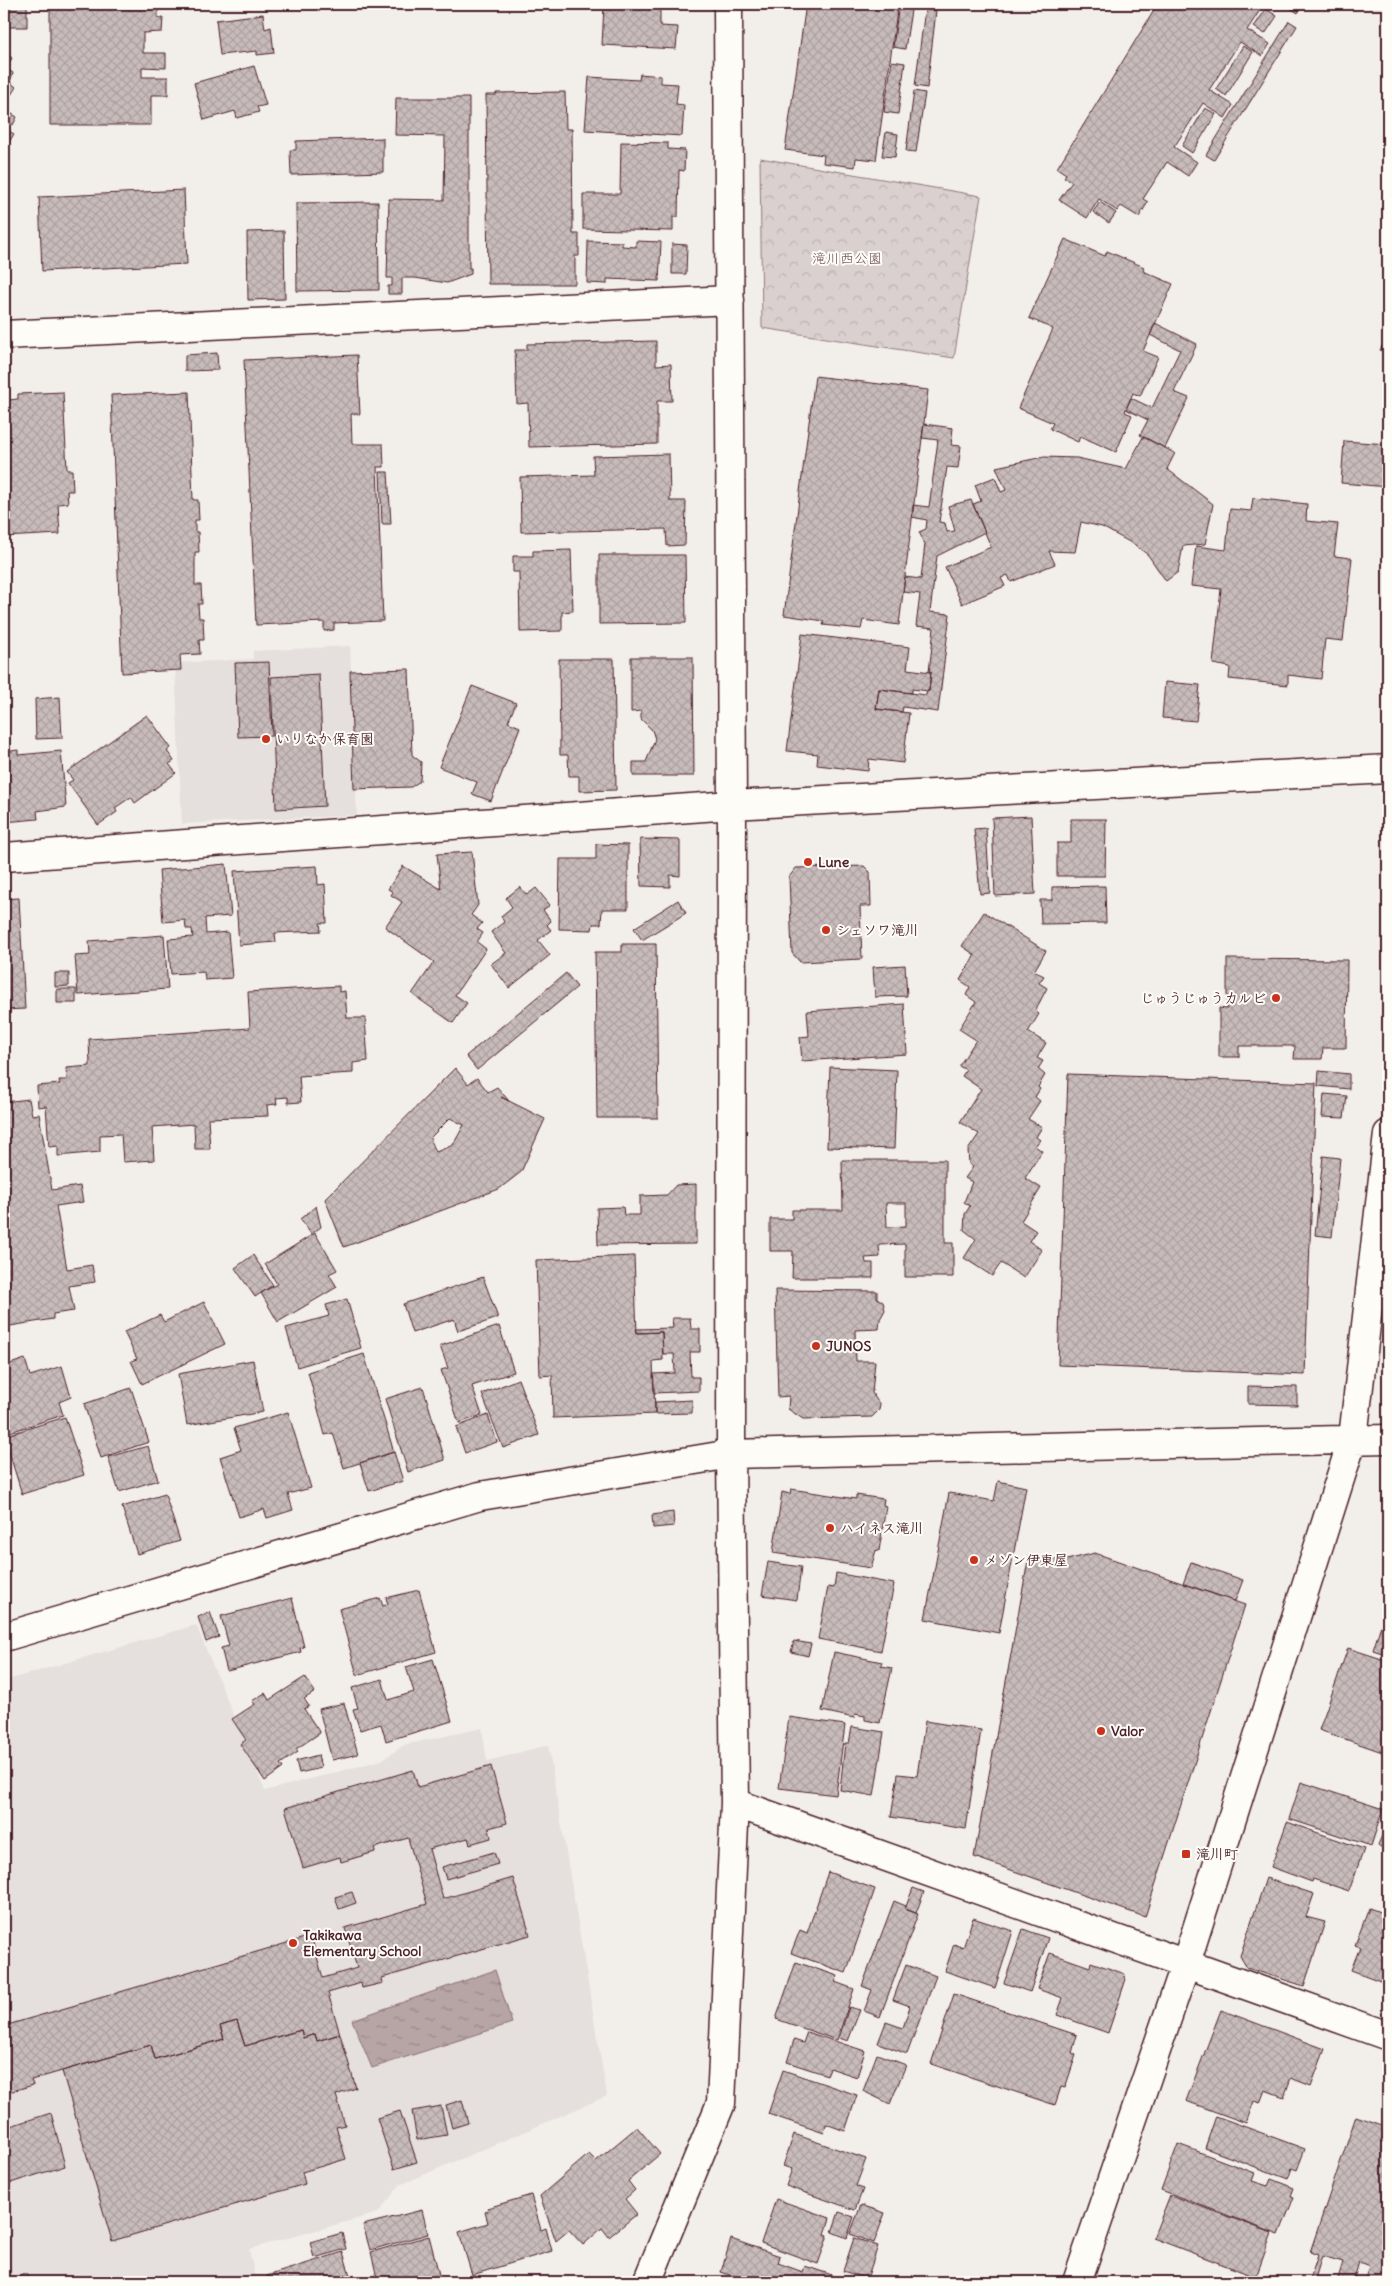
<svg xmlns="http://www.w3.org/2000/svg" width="1392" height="2286" font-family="Delius,'Klee One',sans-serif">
  <defs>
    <pattern id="park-crowns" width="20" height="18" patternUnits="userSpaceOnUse" patternTransform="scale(1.25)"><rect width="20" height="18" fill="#d9d0cf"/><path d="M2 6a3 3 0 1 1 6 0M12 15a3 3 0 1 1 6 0" fill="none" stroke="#bcb2b2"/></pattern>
    <pattern id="water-ripples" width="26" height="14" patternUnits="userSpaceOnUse" patternTransform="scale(1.25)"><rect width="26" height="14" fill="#b7a5a6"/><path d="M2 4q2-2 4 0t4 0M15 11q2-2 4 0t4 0" fill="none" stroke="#978687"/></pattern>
    <pattern id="building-cross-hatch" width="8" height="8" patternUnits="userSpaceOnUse" patternTransform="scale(1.25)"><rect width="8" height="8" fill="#c8bbbb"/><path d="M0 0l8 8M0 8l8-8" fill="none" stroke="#ada0a1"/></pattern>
  </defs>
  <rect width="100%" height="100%" fill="#f2efeb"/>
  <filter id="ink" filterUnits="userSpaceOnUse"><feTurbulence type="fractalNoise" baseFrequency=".02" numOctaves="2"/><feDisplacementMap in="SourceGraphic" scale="10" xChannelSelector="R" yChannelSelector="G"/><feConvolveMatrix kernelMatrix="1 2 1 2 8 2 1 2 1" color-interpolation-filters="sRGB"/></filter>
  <g filter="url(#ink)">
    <path fill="#e5dfdd" d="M350,646L357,815L182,824L175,663L253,659V651Z
      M196,1625L265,1791L382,1760L404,1745L482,1728L487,1761L548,1745L607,2096L400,2185L378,2213L249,2249L256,2282H4V1681Z"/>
    <path fill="url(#park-crowns)" stroke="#92787d" d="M760,158L981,196L954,358L762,328Z"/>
    <path fill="url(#water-ripples)" stroke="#8b6f75" d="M495,1970L512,2023L372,2068L352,2020Z"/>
    <path fill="url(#building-cross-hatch)" stroke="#4a1f2b" fill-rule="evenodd" d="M4,4H27V27H4Z
      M50,4H158V18H163L162,32L143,33V53H166V68L142,67V77H168V95H151V125H50Z
      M161,4H196V8H161Z
      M198,4H236V5Z
      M806,4H898L876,160L856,158L855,167L823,163L824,155L785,150Z
      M899,4H912L905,49L893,47Z
      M1158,4H1264L1247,30L1270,44L1262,56L1240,42L1209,90L1233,105L1225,118L1203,103L1174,147L1197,162L1188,176L1167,162L1143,199L1148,202L1139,217L1121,206L1117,211L1099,199L1087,218L1059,200L1072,182L1064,177L1066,174L1057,168Z
      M1284,4H1303L1298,13Z
      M604,6L660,8V26L678,27L676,49L602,45Z
      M925,9L936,11L927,88L915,86Z
      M1266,9L1277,16L1265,34L1254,27Z
      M263,14L265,29L271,27L274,53L257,55V51L220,55L216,20Z
      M1289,21L1297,26L1214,160L1206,155Z
      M1243,46L1253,52L1226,96L1216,89Z
      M4,51L12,58L6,69L13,73L10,82L16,87L4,106Z
      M892,61L905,63L898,114L884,112Z
      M254,66L266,105L257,107L259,112L237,118L235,111L204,120L194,83Z
      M640,74L661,76V83L678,84L676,104L684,105L682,136L585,130L589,77L639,80Z
      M914,91L925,93L916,152L906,151Z
      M565,92L566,129H572L573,234H579V256H575V284H488L486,95H496V93Z
      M396,98H469V268H471V274L447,283L415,278H402V294H388V286H392V278H387L389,199L444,200L445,136L395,135Z
      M1205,108L1216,114L1192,153L1182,146Z
      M4,109L17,117L13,125L9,123L5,129L14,134L7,145L4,143Z
      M886,132L898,134L895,157L882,156Z
      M383,138V172L291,175L290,150H296V141Z
      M621,142L668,143V149L685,150L684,171L679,170L678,217H673V231L583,229V194H620Z
      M184,190L187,264L42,271L39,197Z
      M378,202L379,290L297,291L296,203Z
      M1100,202L1116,213L1109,223L1093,212Z
      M284,231L285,299L248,300L247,232Z
      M1065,239L1105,256L1107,251L1144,267L1143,271L1173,284L1143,351L1158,357L1140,396L1133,393L1126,409L1125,412L1132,415L1116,452L1080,436L1078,442L1050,429L1053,423L1018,408L1053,329L1029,318Z
      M588,241L622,242V246L636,247V241L661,242L659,281L607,279V284L587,283Z
      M672,244L687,245L686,274H672Z
      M1155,323L1197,344L1174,392L1189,398L1165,448L1140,435L1148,420L1126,409L1131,398L1152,408L1180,350L1150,335Z
      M1388,336V361L1383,357L1385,353L1380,350Z
      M656,341V365L671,364L672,401H657V444L529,447L528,403L517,404L515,350H527V344Z
      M217,353L218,370L185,371V355Z
      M357,355L360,414H351L352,444H383L384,467H377L383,621L334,623V630L324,631V622L256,625L244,360Z
      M815,376L928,390L899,625L863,620L861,629L823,625L824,621L784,615Z
      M63,392L67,470H72L73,491H67L68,503L58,504L60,534L4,537V397H8V400L18,399V394Z
      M189,392L193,500H198L199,520H195V532H198L199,552H195V585H201L202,604H198L199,618H203L204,640H199L200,654L180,655L181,670L122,673L111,395Z
      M924,424L953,428L951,445L961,446L958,468L947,467L939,522L945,523L947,532L955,531L948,506L971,500L985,532L937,556L930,612L950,614L938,712L903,707L902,712L876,709L879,689L926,695L927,691H929L931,672H929L934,628L916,626L920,594L903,592L905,577L921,579L925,544L919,532L926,529L927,520L912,517L913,505L929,507L938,440L922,438Z
      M1143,437L1175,453L1167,469L1213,504L1205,544L1183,546L1178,572L1166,581L1148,555L1135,545L1102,527L1081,522L1075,552L1049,551L1055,564L1011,582L1008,575L1001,578L1005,586L962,604L945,567L991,547L973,504L981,501L975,485L995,477L1001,492L1006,490L996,467L1043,457L1077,458L1126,469Z
      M1344,441L1388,444V487L1341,483Z
      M669,454L670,501H686L685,545L667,546L666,529L521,532L520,477L594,475L593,456Z
      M380,472H388L391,524H382Z
      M1253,498L1307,504L1306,521L1338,524L1334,556L1352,558L1343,641L1325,639L1321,679L1288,675V685L1229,679L1230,667L1213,664L1221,589L1191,586L1196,546L1226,550L1230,509L1251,511Z
      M571,550L573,611L562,612V631L520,632L519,572H513V556H533V551Z
      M599,555H685L686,623L599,624Z
      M802,634L910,647L907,669L931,672L929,691L912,689V693L879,689L876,709L909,713L903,763L869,759L868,771L817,765L818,754L787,751Z
      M631,657H693L694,776H633V762H646L655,739L652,730L641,719V711L631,712Z
      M559,659H614L616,790L579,791V776H569L568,755H560Z
      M269,662L272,736L238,737L235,663Z
      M409,669L412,755L421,762L420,781L411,787L354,789L350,671Z
      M319,674L325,806L276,809L271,677Z
      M1165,682L1200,685L1196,721L1162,718Z
      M472,686L516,703L508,722L520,727L491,801L472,794L477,782L439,767Z
      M60,697L62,738L36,739L35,699Z
      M147,715L171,748L167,751L174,761L169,764L176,773L135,803L131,797L115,808L117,812L98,825L68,783L73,780L67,772Z
      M18,750V755L61,751L66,807L37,811L38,819L4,822V752Z
      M1031,816L1035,894L995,896L992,818Z
      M1071,819H1106L1105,876H1057V843H1071Z
      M986,828L990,893L980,894L974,829Z
      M640,839L680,840V876L670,875V887L641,886Z
      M596,844L628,845V909H602L601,924H593L592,930L559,929L560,859H596Z
      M472,852L478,905L471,915L482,923L477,929L483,933L477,942L486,949L455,995L467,1003L453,1023L412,994L434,962L385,927L402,902L391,895L393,892L388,889L403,866L441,889L437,854Z
      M226,864L231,916L205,918L206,934L228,932L232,978L205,980L204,972L171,974L168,939L193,937L192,929H186L185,920L163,922L159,870Z
      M317,866L318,885L325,884L327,923H320L321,931L275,933L276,942L239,945L234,871Z
      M864,866L870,872L871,906H860L862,959L800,962L792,953L789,877L796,868Z
      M1105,886L1106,923L1041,924L1040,900H1052V887Z
      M520,887L527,895L536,888L550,905L543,910L551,921L547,925L551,930L538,940L550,955L509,988L491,964L506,953L491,932L504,922L501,916L512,907L506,898Z
      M19,898L25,1009L4,1010V899Z
      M678,900L686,913L642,940L634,928Z
      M984,912L1046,951L1034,971L1044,976L1039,983L1047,988L1035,1011L1039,1014L1028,1032L1046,1043L1037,1058L1043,1061L1038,1069L1045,1075L1038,1087L1040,1089L1035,1097L1040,1101L1028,1119L1042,1127L1036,1137L1040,1140L1035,1146L1042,1151L1025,1178L1041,1188L1021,1221L1036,1231L1029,1241L1042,1250L1024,1278L1001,1263L992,1276L964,1258L976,1239L964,1230L965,1214L970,1206L964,1202L972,1182L965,1178L973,1167L969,1164L968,1150L979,1134L960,1122L981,1089L962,1076L966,1070L959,1066L976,1040L959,1029L976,1002L966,995L970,987L960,980L975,955L962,946Z
      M164,935L168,989L78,995L75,956L90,955L89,941Z
      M622,944H656L658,1118H597L595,952H622Z
      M1227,959L1347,960L1346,1048H1323L1322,1059H1294L1295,1046H1239V1057H1219V1008L1227,1009Z
      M905,965L907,996L875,997L873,967Z
      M55,973H69V986L55,987Z
      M566,973L577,987L477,1070L466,1056Z
      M339,986V992L345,991L347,1018H365L368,1061L353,1063V1073L299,1076L301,1102L288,1103V1097L276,1098L277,1104L267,1105L268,1116L208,1118L210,1149H195L194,1124L152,1127L154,1160L123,1162L121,1134L100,1135V1152L58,1156V1146L49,1147L46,1106L38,1107L37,1086L60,1084L59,1080H67L66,1068L90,1066L89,1039L250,1028L248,992Z
      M57,989H76V1003H57Z
      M904,1004L907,1054L802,1061L800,1037L809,1036L807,1011Z
      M830,1067L897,1070L894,1149L827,1147Z
      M455,1068L468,1084L477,1078L488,1092L497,1087L509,1101L501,1097L545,1119L521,1172L499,1189L344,1247L325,1199ZM450,1118L464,1125L453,1145L436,1152L430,1138Z
      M1319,1071L1349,1074V1089L1318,1086Z
      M1068,1074L1316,1083L1305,1375L1058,1365Z
      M1324,1094L1347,1096L1344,1118L1322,1117Z
      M29,1099L32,1115L39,1114L52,1190L80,1186L83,1202L56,1206L67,1269L92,1265L95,1282L69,1286L74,1311L53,1314V1319L4,1327V1102Z
      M1323,1156L1340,1158L1332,1237L1315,1235Z
      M842,1160H945V1243H953V1277H905V1244L879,1245L880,1257L865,1258L866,1263H873V1278H792L793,1251H770V1219H792V1210H843ZM886,1203H906V1226L887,1227Z
      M696,1184V1244L598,1245L597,1208L623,1207L624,1215H640V1196L667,1195L676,1185Z
      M316,1206L321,1227L311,1234L300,1219Z
      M315,1233L337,1270L329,1274L337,1287L278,1322L261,1293L277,1284L265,1264Z
      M253,1255L273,1285L255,1297L235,1268Z
      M634,1256L637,1333L662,1332L663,1360L653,1361L655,1414L553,1418L552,1375L540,1376L536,1260Z
      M483,1277L498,1318L458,1331L454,1319L412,1333L403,1304Z
      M775,1290L877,1291V1298L883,1302L885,1310L880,1319L879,1329L855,1330L856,1361H875L872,1393L880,1405L879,1410L872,1417L803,1419L788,1409L789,1396L778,1397Z
      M347,1299L361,1348L297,1367L286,1328L329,1316L326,1305Z
      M204,1302L225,1344L142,1384L131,1361L137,1359L124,1332L160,1315L164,1322Z
      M672,1318H690L691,1329H700V1352H690L691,1377H699V1391L654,1393L653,1374L675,1373L674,1354H663L662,1332L637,1333L636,1329L673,1328Z
      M499,1326L514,1372L472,1386L482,1415L459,1423L441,1370L448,1368L440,1346Z
      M364,1354L394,1452L344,1468L333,1433L325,1435L308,1372Z
      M25,1359L30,1376L62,1366L71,1397L59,1402L63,1415L4,1434V1366Z
      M253,1360L263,1412L187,1425L178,1374Z
      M518,1379L539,1435L503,1448L482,1394Z
      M1248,1386L1297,1387V1405L1248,1404Z
      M423,1387L445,1460L408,1472L385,1399Z
      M131,1388L149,1442L101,1458L84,1404Z
      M692,1400V1413L655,1414V1402Z
      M288,1412L311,1488L288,1494L293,1510L267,1518L264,1509L239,1517L220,1457L241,1450L234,1428Z
      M488,1415L497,1442L465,1453L456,1427Z
      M65,1417L84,1475L22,1494L4,1436Z
      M148,1446L158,1480L119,1492L108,1457Z
      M394,1452L403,1481L369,1491L360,1463Z
      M998,1481L1026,1487L999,1633L925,1619L949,1493L994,1501Z
      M791,1489L856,1499V1495L884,1499L883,1505L886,1506L879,1551L876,1550L871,1568L773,1553L782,1492L790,1494Z
      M165,1494L180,1541L137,1554L122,1507Z
      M673,1512L674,1526L653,1528L652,1515Z
      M1095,1553L1245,1605L1145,1917L974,1857L1029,1555L1063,1561Z
      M768,1562L801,1567L797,1600L762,1595Z
      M1191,1562L1243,1580L1235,1601L1183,1584Z
      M836,1573L894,1584L881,1651L818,1639L828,1587L834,1588Z
      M419,1590L436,1652L357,1675L339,1609L380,1598L383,1606L388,1604L386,1598Z
      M292,1598L304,1647L300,1648L301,1652L227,1671L221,1648L229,1646L221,1616Z
      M1386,1609H1388V1655L1373,1650Z
      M210,1612L219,1637L206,1642L198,1617Z
      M794,1641L811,1644L808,1656L791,1652Z
      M1348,1648L1388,1661V1754L1319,1730Z
      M834,1652L882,1662L881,1666L892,1668L880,1723L865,1720V1716L855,1714L854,1718L822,1711Z
      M433,1659L452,1721L386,1741L381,1724L360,1730L353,1709L358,1708L352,1688L382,1679L388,1700L414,1692L406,1667Z
      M305,1677L315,1692L304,1699L309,1706L304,1709L320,1733L296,1749L298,1752L280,1764L283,1768L265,1781L240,1744L246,1740L232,1719L255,1704L252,1701L265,1693L269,1700Z
      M344,1703L358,1754L332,1760L319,1709Z
      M789,1717L845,1725L836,1795L779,1788Z
      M925,1721L981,1730L966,1829L891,1817L898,1774L917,1776Z
      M852,1727L884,1732L874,1796L840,1790L845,1743H849Z
      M318,1755L321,1768L299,1773L296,1761Z
      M491,1766L507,1823L489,1828L491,1838L470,1844L468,1838L429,1849L443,1899L513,1878L530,1935L382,1978L383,1983L362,1988L361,1983L328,1993L340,2034L317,2041L315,2034L303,2038L301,2030L245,2046L237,2021L220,2026L224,2039L155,2059L151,2045L31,2080L33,2085L9,2092L7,2086L4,2087V2026L311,1936L323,1978L357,1968L345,1928L427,1904L408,1838L374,1848L375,1852L341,1862L340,1857L303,1868L285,1808L413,1770L418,1787Z
      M1301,1782L1383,1809L1371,1846L1289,1819Z
      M1287,1822L1364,1849L1349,1891L1313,1879L1312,1882L1271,1867Z
      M1383,1833L1388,1834V1852L1378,1845Z
      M494,1852L498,1864L446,1879L442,1867Z
      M828,1872L875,1889L846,1973L791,1953L800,1930L807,1933Z
      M1266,1878L1314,1894L1306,1917L1325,1922L1304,1986L1247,1968L1240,1956Z
      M913,1888L924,1892L916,1913L905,1909Z
      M352,1892L356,1903L339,1909L335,1897Z
      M894,1901L906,1906L905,1909L918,1914L880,2017L864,2011L872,1990L862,1986Z
      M1369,1908L1388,1915V1984L1351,1970L1360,1947L1355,1945Z
      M973,1918L1013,1931L995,1988L945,1971L954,1944L963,1948Z
      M1023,1929L1048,1938L1030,1992L1004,1983Z
      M1050,1953L1090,1967L1091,1962L1125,1974L1124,1978L1126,1979L1108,2033L1057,2015L1063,1998L1037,1989Z
      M796,1962L838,1976L835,1982L854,1989L837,2040L776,2019Z
      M906,1965L936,1976L907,2054L878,2043L886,2022L903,2028L910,2006L893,2000Z
      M954,1994L1077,2035L1072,2053L1076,2055L1065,2088L1061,2087L1055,2105L931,2064Z
      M849,2007L860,2010L848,2041L839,2038Z
      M1221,2010L1325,2049L1311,2086L1291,2078L1284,2097L1265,2090L1260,2103L1254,2101L1246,2123L1186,2101Z
      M237,2021L245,2046L301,2030L303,2038L315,2034L317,2041L340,2034L356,2088L336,2095L345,2125L336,2127L346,2159L302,2172L305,2184L112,2241L62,2071L151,2045L155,2059L224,2039L220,2026Z
      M807,2032L865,2051L857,2077L830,2068L827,2075L787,2062L794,2040L803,2043Z
      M877,2054L906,2065L890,2104L863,2091Z
      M783,2070L857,2095L845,2131L826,2124L824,2133L768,2114Z
      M462,2100L468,2123L452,2128L446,2105Z
      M441,2106L447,2135L417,2140L412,2111Z
      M400,2111L417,2162L394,2169L377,2118Z
      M51,2113L65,2166L4,2185V2128Z
      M1216,2116L1305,2149L1297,2170L1292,2168L1288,2179L1205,2148Z
      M1356,2116L1388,2127V2282H1364L1369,2266L1359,2262L1353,2282H1337L1343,2262L1322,2256L1314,2282H1309L1318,2255L1310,2252Z
      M637,2127L660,2154L628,2181L635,2190L625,2199L637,2214L609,2237L602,2228L583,2245L569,2230L556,2241L540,2196L589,2154L596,2161Z
      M794,2134L866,2159L856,2186L863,2189L855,2210L786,2186L792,2169L783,2166Z
      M1178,2144L1255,2173L1252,2181L1268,2186L1271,2179L1294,2188L1291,2196L1294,2197L1279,2235L1161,2190Z
      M531,2195L541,2230L546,2228L552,2251L472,2275L459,2232L488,2223L485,2212L488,2211L487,2208Z
      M1170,2195L1272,2233L1256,2277L1153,2238Z
      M776,2199L830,2218L825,2234L828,2235L818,2264L761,2243Z
      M861,2205L885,2213L874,2243L850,2234Z
      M422,2210L428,2234L370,2250L363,2225Z
      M839,2212L854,2217L847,2238L832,2232Z
      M342,2233L346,2249L314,2258L310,2242Z
      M429,2236L441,2282H378L371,2252Z
      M854,2238L878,2246L867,2279L843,2271Z
      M731,2239L780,2256L778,2263L803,2272L805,2266L832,2275L829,2282H751L721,2272Z
      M343,2252L352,2282H269L267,2276Z
      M25,2273L32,2282H12Z"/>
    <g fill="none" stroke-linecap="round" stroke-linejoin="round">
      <defs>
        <path id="minor" d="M4,335L730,300
          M4,857L732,805L1388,769
          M4,1637L480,1496L731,1454L1388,1439
          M735,1803L1388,2036
          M647,2282L721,2103L735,1803L731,1454L732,805L728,4
          M1077,2282L1186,1963L1353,1438L1388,1134"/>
      </defs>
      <use href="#minor" stroke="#4a1f2b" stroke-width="31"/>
      <use href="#minor" stroke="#fdfcf7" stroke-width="28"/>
    </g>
  </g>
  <g fill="#c8321e" stroke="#fdfcf7" stroke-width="2">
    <circle cx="266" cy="739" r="5"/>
    <circle cx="808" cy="862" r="5"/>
    <circle cx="826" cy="930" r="5"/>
    <circle cx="1276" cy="998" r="5"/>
    <circle cx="816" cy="1346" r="5"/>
    <circle cx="830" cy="1528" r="5"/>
    <circle cx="974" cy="1560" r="5"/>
    <circle cx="1101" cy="1731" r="5"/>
    <rect x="1181" y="1849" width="10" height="10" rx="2.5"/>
    <circle cx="293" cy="1943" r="5"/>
  </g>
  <g text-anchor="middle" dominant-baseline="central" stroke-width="4" stroke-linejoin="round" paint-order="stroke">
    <g font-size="14" fill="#6e4b54" stroke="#fdfcf7">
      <text x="847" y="258">滝川西公園</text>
    </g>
    <g font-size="14" font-weight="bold" fill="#4a1f2b" stroke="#fdfcf7" text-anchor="start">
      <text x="276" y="739">いりなか保育園</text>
      <text x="818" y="862">Lune</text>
      <text x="836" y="930">シェソワ滝川</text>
      <text x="1266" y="998" text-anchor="end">じゅうじゅうカルビ</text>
      <text x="826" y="1346">JUNOS</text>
      <text x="840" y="1528">ハイネス滝川</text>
      <text x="984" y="1560">メゾン伊東屋</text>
      <text x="1111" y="1731">Valor</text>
      <text x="1196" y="1854">滝川町</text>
      <text x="303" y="1935">Takikawa<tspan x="303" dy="16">Elementary School</tspan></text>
    </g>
  </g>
  <rect width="1392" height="2286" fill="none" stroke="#fdfcf7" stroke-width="20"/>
  <rect x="10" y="10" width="1372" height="2266" fill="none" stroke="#4a1f2b" stroke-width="2" filter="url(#ink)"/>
</svg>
